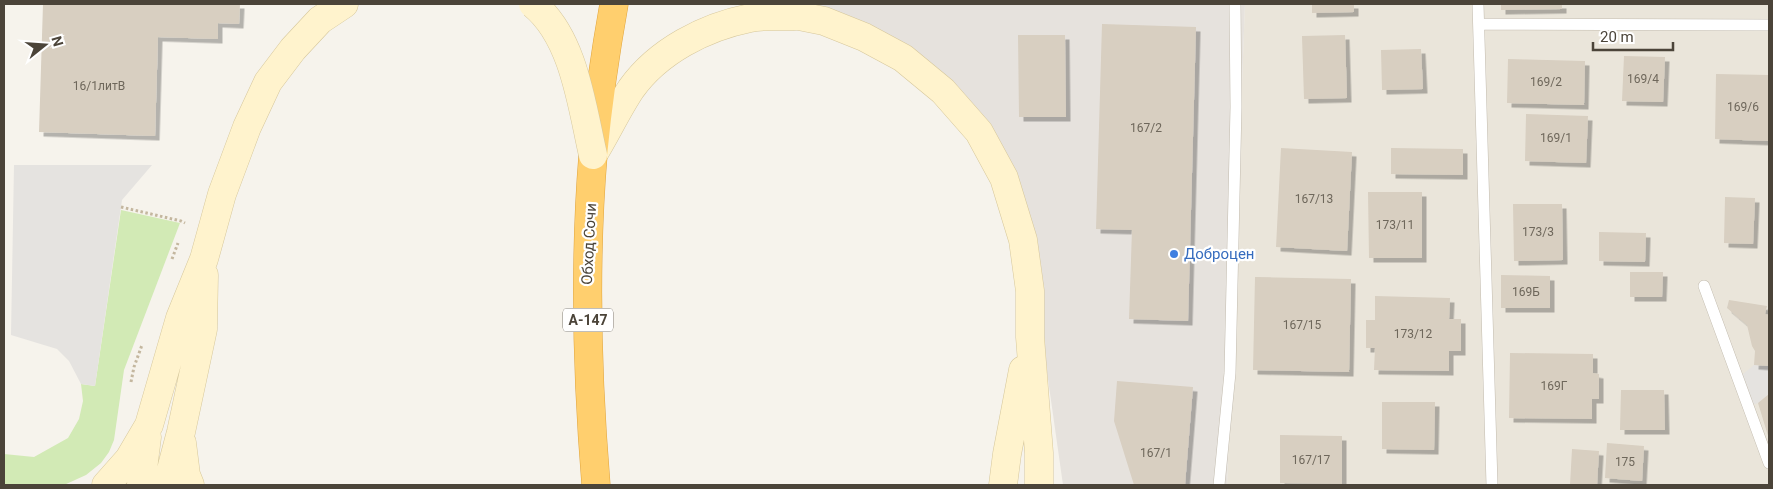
<svg xmlns="http://www.w3.org/2000/svg" width="1773" height="489" font-family="Roboto,sans-serif">
  <defs>
    <filter id="shadow"><feDropShadow dx="4.5" dy="4.5" stdDeviation="0" flood-color="#0004"/></filter>
  </defs>
  <rect width="100%" height="100%" fill="#f6f3ec"/>
  <path fill="#eae5da" d="M1245,4H1769V485H1227Z"/>
  <path fill="#e6e2dd" d="M739,4H1245L1227,485H1063L1044,351L1010,173L937,69Z"/>
  <path fill="#d2eab5" d="M121,210L180,223L124,370L114,440L109,452L101,463L86,475L64,485H4V454L34,457L68,438L79,419L83,401L81,384L95,386Z"/>
  <path fill="#e5e3e0" d="M14,165H152L122,200L95,386L81,384L69,361L57,349L11,335Z
    M1754,365L1769,366V394L1758,403L1748,407L1738,378Z"/>
  <path fill="#d8cfc1" filter="url(#shadow)" d="M43,4H240L239,24L218,23V39L158,37L155,136L39,132Z
    M1312,4H1354V12L1312,13Z
    M1501,4H1562V9L1501,10Z
    M1102,24L1196,27L1188,321L1129,319L1132,230L1096,229Z
    M1018,35H1065L1066,117H1019Z
    M1345,35L1347,98L1304,99L1302,36Z
    M1421,49L1423,89L1382,90L1381,50Z
    M1624,56L1665,57L1663,102L1622,101Z
    M1508,59L1585,61L1584,105L1507,103Z
    M1716,74L1769,75V141L1715,139Z
    M1526,114L1588,116L1586,163L1525,161Z
    M1281,148L1352,152L1347,251L1276,247Z
    M1391,148L1463,149V175L1391,174Z
    M1368,192H1422V258H1369Z
    M1725,197L1755,198L1753,244L1724,243Z
    M1513,204H1562L1563,260L1514,261Z
    M1599,232L1646,233L1645,262L1599,261Z
    M1630,272H1663L1662,297H1630Z
    M1501,275L1550,276V308H1501Z
    M1255,277L1351,279L1349,372L1253,370Z
    M1375,296L1450,298L1449,319H1461V351H1449V371L1374,370L1375,348H1366V320H1375Z
    M1729,300L1767,306L1765,314L1769,315V366L1754,365L1755,351L1752,346L1747,325L1727,308Z
    M1510,353L1593,354V373L1599,374V399H1592V419L1509,418Z
    M1117,381L1193,387L1185,485H1134L1114,421Z
    M1621,390H1664L1665,430H1620Z
    M1769,394V439L1758,403Z
    M1382,402H1435L1434,450L1382,449Z
    M1280,435L1342,436V484L1280,483Z
    M1607,443L1644,446L1642,481L1605,478Z
    M1572,449L1599,451L1597,485H1570Z"/>
  <g fill="none" stroke-linecap="round" stroke-linejoin="round">
    <defs>
      <path id="lane" d="M1478,4L1492,485
        M1479,24L1769,25
        M1704,286L1769,463
        M1219,485L1230,373L1236,107L1235,4"/>
      <path id="secondary" d="M772,4L799,16L824,21L864,37L903,58L943,91L979,132L1004,178L1023,240L1030,291V337L1039,453V485
        M593,155C606,134 617,110 631,89C658,51 705,27 750,18C764,15 781,17 795,16
        M182,443L186,475L190,485
        M106,485L129,459L149,425L180,318L204,259L222,194L247,127L268,82L293,49L320,20L344,4
        M141,485L147,437
        M167,485L181,432L203,329L204,275
        M1003,485L1007,454L1023,370"/>
      <path id="highway" d="M596,485C587,376 584,264 593,155C598,104 605,54 614,4"/>
    </defs>
    <use href="#lane" stroke="#c2bbae" stroke-width="12"/>
    <use href="#secondary" stroke="#d6c79b" stroke-width="29"/>
    <use href="#highway" stroke="#e0a43c" stroke-width="29"/>
    <path stroke="#c4b79f" stroke-width="3" stroke-dasharray="2.5 2.5" stroke-linecap="butt" d="M121,207L181,221L185,223
      M172,259L178,243
      M131,382L134,367L142,345"/>
    <use href="#lane" stroke="#fff" stroke-width="11"/>
    <use href="#secondary" stroke="#fff3cd" stroke-width="28"/>
    <use href="#highway" stroke="#ffcf6e" stroke-width="28"/>
    <defs>
      <path id="secondary-bridge" d="M533,4C574,37 582,107 593,155"/>
    </defs>
    <use href="#secondary-bridge" stroke="#d6c79b" stroke-width="29" stroke-linecap="butt"/>
    <use href="#secondary-bridge" stroke="#fff3cd" stroke-width="28"/>
  </g>
  <circle fill="#3f7fe0" stroke="#fff" stroke-width="2" cx="1174" cy="254" r="5"/>
  <g text-anchor="middle" dominant-baseline="central" stroke-width="4.5" stroke-linejoin="round" paint-order="stroke">
    <g font-size="12" fill="#6e675b">
      <text x="1643" y="79">169/4</text>
      <text x="1546" y="82">169/2</text>
      <text x="99" y="86">16/1литВ</text>
      <text x="1743" y="107">169/6</text>
      <text x="1146" y="128">167/2</text>
      <text x="1556" y="138">169/1</text>
      <text x="1314" y="199">167/13</text>
      <text x="1395" y="225">173/11</text>
      <text x="1538" y="232">173/3</text>
      <text x="1526" y="292">169Б</text>
      <text x="1302" y="325">167/15</text>
      <text x="1413" y="334">173/12</text>
      <text x="1554" y="386">169Г</text>
      <text x="1156" y="453">167/1</text>
      <text x="1311" y="460">167/17</text>
      <text x="1625" y="462">175</text>
    </g>
    <rect fill="#fff" stroke="#817c74" stroke-width="1" x="563" y="308.5" width="50" height="23" rx="4"/>
    <g font-size="14" font-weight="bold" fill="#4b4439">
      <text x="588" y="320">А-147</text>
    </g>
    <g font-size="15" fill="#4b4439" stroke="#fff">
      <text transform="translate(589 244) rotate(-87)">Обход Сочи</text>
    </g>
    <g font-size="15" fill="#366cbe" stroke="#fff" text-anchor="start">
      <text x="1184" y="254">Доброцен</text>
    </g>
  </g>
  <rect width="1773" height="489" fill="none" stroke="#4b4439" stroke-width="10"/>
  <g transform="translate(45 45) rotate(73)" stroke="#ffffff" stroke-width="4" paint-order="stroke">
  <path d="M0-4L9 19L0 12L-9 19Z" fill="#4b4439"/>
  <text y="-8" font-size="14" font-weight="bold" text-anchor="middle" fill="#4b4439">N</text>
  </g>
  <path d="M1593 42v8h80v-8" fill="none" stroke="#4b4439" stroke-width="2.5"/>
  <text x="1600" y="42" font-size="15" fill="#4b4439" stroke="#ffffff" stroke-width="4" paint-order="stroke">20 m</text>
</svg>
